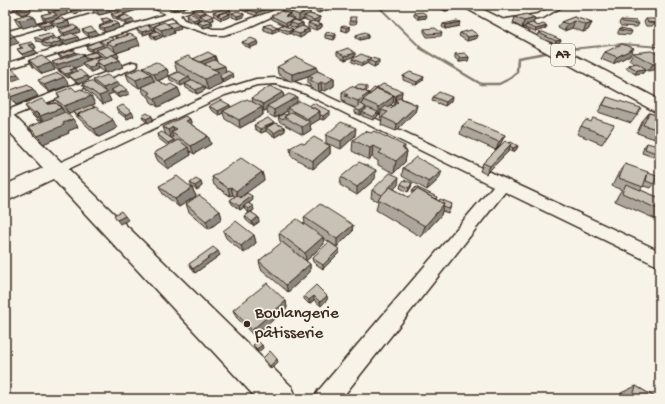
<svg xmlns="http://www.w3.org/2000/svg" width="665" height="404" font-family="'Gochi Hand',sans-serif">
  <rect width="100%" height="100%" fill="#f7f3e8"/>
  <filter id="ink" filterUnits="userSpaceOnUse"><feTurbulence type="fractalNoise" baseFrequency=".025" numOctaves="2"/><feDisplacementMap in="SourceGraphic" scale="8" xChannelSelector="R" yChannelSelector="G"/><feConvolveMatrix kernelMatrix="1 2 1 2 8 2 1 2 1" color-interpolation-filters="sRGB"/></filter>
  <g filter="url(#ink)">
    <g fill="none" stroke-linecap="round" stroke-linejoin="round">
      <path stroke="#84786c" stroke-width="2" d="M377,5L422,49
        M571,49L622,44L660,47"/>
      <path stroke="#84786c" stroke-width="2.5" d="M420,48L481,84H499L511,78L517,72L518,58L551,52
        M560,51L577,48"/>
      <defs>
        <path id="street" d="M15,5H28L5,12V8Z
          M104,5H117L5,38V32Z
          M147,5H158L174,11L195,5H207L180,15L184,20L213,29H224L282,7L289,9L242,30L224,35H212L178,24L172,17L5,70V64L166,14Z
          M555,5H565L543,18L500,26L496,23L500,20L538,14Z
          M133,62L137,63L138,65L137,67L5,119V111Z
          M275,78L294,82L314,90L660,251V267L505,192L341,399H314L318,391L493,186L306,94L287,87L275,84L257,85L225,95L60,173L55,175L50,173L48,170L50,167L217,91L256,79Z"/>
        <path id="secondary" d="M5,112L11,113L292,387L297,399H257L53,179L5,202V185L43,168L5,127Z"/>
        <path id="primary" d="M460,5H474L592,64L660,100V112L654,111Z"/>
      </defs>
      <use href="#street" stroke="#3b2a1e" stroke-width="3"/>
      <use href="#secondary" stroke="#3b2a1e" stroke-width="3"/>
      <use href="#primary" stroke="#3b2a1e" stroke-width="3"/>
      <use href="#street" fill="#f7f3e8" fill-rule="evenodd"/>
      <use href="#secondary" fill="#f7f3e8" fill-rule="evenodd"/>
      <use href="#primary" fill="#f7f3e8" fill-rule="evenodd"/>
    </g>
    <path fill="#aca69d" stroke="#3b2a1e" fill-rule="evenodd" d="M11,5H89V6H88L89,7L83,9L84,11L74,14L68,10V9L66,10L68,14L58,17V18L48,21L52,23L51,21H68L70,25L59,28L53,24L54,27L45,30L40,27L38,23L46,21L43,19L41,15L50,13L48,11L45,6L30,9L31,12L21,15L15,10Z
      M90,5H135L137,10L124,14L135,23L126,25L119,20H117L113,18L111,14L117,13L115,11L99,15L94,12L92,7Z
      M154,5H166L159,8Z
      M169,5H184V6H183L184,8L177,10L169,6Z
      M231,5H269L274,10L257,16L248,13V11L246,12L241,10L240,7ZM250,5L255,8L251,9V7L248,6Z
      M320,5H335V6L328,9L326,8V10L319,13L313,11V8Z
      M439,5H450L452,7V10L445,11L438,7Z
      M625,5H643L641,8H637L635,11L627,10L625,6Z
      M289,7L294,9L295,10L302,7L310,10V14L320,17V21L317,22L322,24V27L316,30L308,27V23L311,22L304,19L299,21L292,18L291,13L289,14L290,18L294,19V21L295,20L303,23V26L309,29V32L305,34V35L300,38L291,34V33L289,34L279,30L278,27L282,25L293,29V30L297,28L290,26V25L286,26L272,19L271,16L282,12L281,10Z
      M192,10L206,12V14L213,16L214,20L210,21L212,22L213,25L204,28L199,25L198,22L194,23L187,20L186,16L200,21L203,20L201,19L200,17L193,13Z
      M213,12L231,13L229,14L230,17L221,20L214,16Z
      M232,13L244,17L238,19L232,17Z
      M414,13L426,18L418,19L414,16Z
      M658,15H660V20L656,18Z
      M34,17L37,24L23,28L18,25L14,18Z
      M350,17L357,21L356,24H350Z
      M515,17L535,18L533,23L538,26H547L545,29L535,32L525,28V27L522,28L513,23Z
      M574,17L592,23L588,30L583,32L572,28L564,31L558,28L561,22Z
      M101,19L111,20L119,28L105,32L100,29L99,26L104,24L103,23Z
      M646,19L655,23L652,26H646L644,22Z
      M621,20L639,24L637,27L621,26L619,23Z
      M160,24L180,25L181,29L173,31L174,33L164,37L162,36V37L155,40L151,37L150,34L156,32L155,30L154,31L153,30V32L143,35L138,32L136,29L149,27V25Z
      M443,24L459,26L445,29L442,27Z
      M263,26L278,27L279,30L272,33L264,30Z
      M341,26L350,27V30L347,32L341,30Z
      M78,28L80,32L73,34L79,40L65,45L62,43L63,45L52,48L43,46L41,42L36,41L34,37L55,38L59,40L58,38L65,36L61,33L59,30Z
      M620,28L632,32L630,35L618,34V32Z
      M424,29L442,33L441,36L427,37L424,32Z
      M82,30L98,34L89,37L84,33Z
      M327,32L336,37L334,40L325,38V35Z
      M460,33L478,35L477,38L467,41L459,36Z
      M539,33L561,40L559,43L555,44L538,37Z
      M356,35L368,38L360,40L356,38Z
      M115,36L140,45L117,53L119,57H117L123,67L106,73L99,69V67H97L98,69L91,72L84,67L83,65L74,68L77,72L87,76L89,80L78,84L70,77L68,78L56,69L52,62L61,59L58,55L77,53L83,55L92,52L87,49L86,46L101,43L100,41L114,40L116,39ZM97,51L98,54L104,58L100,56L95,52Z
      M242,42L259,44L250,48L243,45Z
      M34,44L36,48H33L35,50L37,53L25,57L20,53L17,49L21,48L19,45Z
      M337,52L355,53V56L345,60L337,55Z
      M605,52L630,55L613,64L601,59Z
      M633,53L660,55L648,71L645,70L643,73L635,74L626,68L628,65L635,64L629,60Z
      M455,54L469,57L468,61L459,62L455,58Z
      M215,56L217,62L226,72L234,77L223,83L222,82V83L208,90L204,88L205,90L197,94L186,88L185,84L192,81L190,80L191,81L181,86L170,80L169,76L158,81L167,86L178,88L181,96L158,107L151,102L149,97L144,94L141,87L139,88L129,81L126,74L144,70L143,67L167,69L169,76L177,72L174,62Z
      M371,58L370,59L379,64L374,67L368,64V63L362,66L352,62V59Z
      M29,60L51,63L55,70L42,74L33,67Z
      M277,67H317V71L334,78V86L325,91L322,90L319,92L310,88V85L308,84V77L292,82L278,74Z
      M403,76L424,77L423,80L416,85L403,80Z
      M38,80L69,85L49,92L43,87Z
      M93,80L118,82L120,86L129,94L119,98L113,93L108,95L111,101L103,104L87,91L82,84H95Z
      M5,88L7,91L38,96L16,105L5,92Z
      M377,88L402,91L401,98L417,105L415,112L396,131L381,125L382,118H380L381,113L378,114V116L373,120L362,116V114L360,115L355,113V109L356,108L345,104V101L342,100V92L367,91L366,92L369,93L377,89ZM393,102L395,103L394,105L393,106L391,105L393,103Z
      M76,91L91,96L95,104L92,105L117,128L99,137L76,116L74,112L82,109L69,114L60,106L55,99L59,97L57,93Z
      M283,92L284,97L330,115L323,120L320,119L310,125L311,130L303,135L285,125L284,123L283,124L279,121L278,117L288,115L287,111L275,118L268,114L267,110L264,111L263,110V115L240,128L225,119L223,113L219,115L211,110L209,106L230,105L231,107L253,102L252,98Z
      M433,97L451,101L445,106L432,101Z
      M607,97L637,115L631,123L598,112Z
      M47,104L61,108L64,112L78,127L68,131L69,133L43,144L34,135L29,127L42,121L41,120L38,121L30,113L25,106Z
      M116,108L134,116L127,119L118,112Z
      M649,113L660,116V137L658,140L637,133L643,120Z
      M142,116L153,120L148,123L144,120Z
      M190,119L192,125L208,136L211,144L194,154L190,151L191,155L168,169L158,161L154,153L168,146L158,138L157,134L166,135L163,127Z
      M591,122L614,125L602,144L577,134L581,126Z
      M274,123L284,127L285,131L275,137L267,132L266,131L261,133L255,129L254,125Z
      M462,126L505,135L501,143L496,150L460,134Z
      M326,135L355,136L341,149L326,143Z
      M353,140L404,149L407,151L405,162L394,173L378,165V161L372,157L369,160L352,151Z
      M509,143L518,146L516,150L512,152L508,150V152L486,174L480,171L483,163Z
      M647,143L656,153L653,157L642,153L644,147Z
      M304,144L330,146V154L313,169L291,156L290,148Z
      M625,164L647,175L648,173L654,184L651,188L643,186L640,190L660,198V221L615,201L620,192L622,190L612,186L619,172Z
      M403,168L439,179L427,190L402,176Z
      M262,172L264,180L240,197L253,200L249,203L254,210L251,212L258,217L259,222L253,226L246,220L245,216L249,213L245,210L244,207L240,210L232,204L230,200L235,196L233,195L230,196L214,185L212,177Z
      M341,177L375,179L357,195L340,185Z
      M201,182L202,186L197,190L192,187L190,183Z
      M412,183L411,187L408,192L400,188L401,184Z
      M398,185L394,189L408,197L412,194V191L437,197L436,199L439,201L452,204L450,209L448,213L442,211L441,215L421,237L376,210L378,201L371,198L372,190Z
      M159,186L192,188L196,196L179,207L163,194Z
      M186,204L220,211L222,219L209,229L189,212Z
      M304,217L353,225L352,232L337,247L323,238L324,244L306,261L284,244L310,264V272L288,292L261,269L259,261L282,243L280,241L279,233L305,224Z
      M223,231L254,235L256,243L244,253L226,238Z
      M339,249V253L323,269L313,262L312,258Z
      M220,255L195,273L191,268L189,264Z
      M304,296H327V300L321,306L314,300L309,304L304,299Z
      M286,301L287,308L254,336L236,317L233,310Z
      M253,345H262L263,348L258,352L255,348Z
      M263,358L278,362L271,369L264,361Z
      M636,386L658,399H619L621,393Z"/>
    <path fill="#8c877f" stroke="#3b2a1e" d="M33,5H45V6L30,9L31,12L21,15L17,9Z
      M70,5H74L67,7L68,9L66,10L68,14L58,17V18L47,22L45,18L56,15L54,11L65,8L64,7Z
      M84,5H89V6H88L89,7L83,9L84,11L74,14L72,11L80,6Z
      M111,5H135L137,10L120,15L117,8L113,6L115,11L99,15L96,9Z
      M158,5H166L159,8Z
      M180,5H184V6H183L184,8L177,10L176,6Z
      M256,5H266L257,8Z
      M330,5H335V6L328,9V6Z
      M251,7V10H248V11L246,12V9Z
      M274,7V10L257,16V12Z
      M326,7V10L319,13V10Z
      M452,7V10L445,11V8Z
      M294,9L295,12H291V13L287,15V12Z
      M231,10V13L220,17L217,15V14Z
      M310,10V16H304V19L299,21V15Z
      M206,12L207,15L200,16V17L199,14Z
      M230,14V17L221,20V17Z
      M244,14V17L238,19L237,16Z
      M290,14V18L285,16Z
      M125,15L126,18H118L119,20H117L116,17Z
      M427,15L426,18L418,19L419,16Z
      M213,16L214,20L206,22V19Z
      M34,17L37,24L23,28L19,21Z
      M320,17V21L314,23V20Z
      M199,18L200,21L194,23L193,20Z
      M535,18L533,25H526L525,27L522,28L524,21Z
      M133,19L135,23L126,25L125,22Z
      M294,19V23L290,22V25L286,26V23Z
      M111,20L113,24L107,25L105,22Z
      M68,21L70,25L59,28L57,24Z
      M575,21L572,28L564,31L568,24Z
      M212,22L213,25L204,28L203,25Z
      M460,22L459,26L445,29L446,25Z
      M303,23V26L298,29L297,25Z
      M592,23L588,30L583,32L586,25Z
      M53,24L54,27L45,30L43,26Z
      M118,24L119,28L105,32L103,28Z
      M322,24V27L316,30V26Z
      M180,25L181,29L173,31L174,33L164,37L161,30L172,27Z
      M547,26L545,29L535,32L536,29Z
      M153,27H154L155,30L154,31Z
      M278,27L279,30L272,33V29Z
      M350,27V30L347,32V28Z
      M78,28L80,32L65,36L64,33Z
      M152,29L153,32L143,35L142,32Z
      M293,29V32L291,31V33L289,34V31Z
      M309,29V32L305,34V35L300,38L299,34L303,31Z
      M96,31L98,34L89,37L88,33Z
      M161,34L162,37L155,40L154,36Z
      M336,34V37L334,40V36Z
      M369,34L368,38L360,40V37Z
      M478,35L477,38L467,41L468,37Z
      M14,36L19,43L5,47V39Z
      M54,36L56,40L44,43L42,40Z
      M78,37L79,40L65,45L63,41Z
      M137,38L140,45L116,53L113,46Z
      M561,40L559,43L555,44L556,41Z
      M61,41L63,45L52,48L50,45Z
      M258,41L259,44L250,48L249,45Z
      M34,44L36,48L31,49L29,45Z
      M103,45L105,48L96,50L97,51L92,52L91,49Z
      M634,48L630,55L613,64L617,57Z
      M35,50L37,53L25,57L22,54Z
      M76,52L78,56L64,61L62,57Z
      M117,53L119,57L108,60L107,57Z
      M355,53V56L345,60V56Z
      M100,55L101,59L90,63L88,59Z
      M84,56L88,63H82L83,65L63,72L59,69L61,73L56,65Z
      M215,56L217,63L207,67L199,63Z
      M469,57L468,61L459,62L460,58Z
      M371,58L370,61L368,60V63L362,66V63Z
      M120,60L123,67L106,73L103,66Z
      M379,60V64L374,67L375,63Z
      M51,63L55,70L42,74L37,67Z
      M97,63L99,67H97L98,69L91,72L89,68L94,64Z
      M660,63V69L648,71L653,64Z
      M225,66L226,73L220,75L222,83L208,90L205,79L211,70Z
      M317,67L318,74L308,76V77L292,82V74Z
      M75,68L77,72L68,75L70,77L68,78L65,74L70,70Z
      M167,69L169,76L157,81L154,74Z
      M646,69L643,73L635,74L637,70Z
      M18,74L21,78L9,82L7,78Z
      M151,74L154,81L139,88L136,80Z
      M233,74L234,77L223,83L222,79Z
      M87,76L89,80L78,84L75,80Z
      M64,77L69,85L49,92L44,85Z
      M189,77L191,81L181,86L180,82Z
      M424,77L423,80L416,85L417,82Z
      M334,78V86L325,91V84Z
      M118,82L122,90H111L113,93L108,95L111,101L103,104L99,96L106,93L103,88Z
      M321,82L322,90L319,92L318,84Z
      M204,86L205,90L197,94L196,90Z
      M367,87V91L361,96V92Z
      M178,88L181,96L158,107L155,99Z
      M33,89L38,96L16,105L10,97Z
      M127,90L129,94L119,98L117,94Z
      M402,91L401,99L395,101L396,96Z
      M283,92L284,100L267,106V110L264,111L263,104Z
      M369,93V101L363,100L362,105L358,109V101Z
      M91,96L95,104L69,114L64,106Z
      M394,96L393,103L387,108L381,110V113L379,115V107Z
      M297,97V105L287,108V111L275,118L274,110Z
      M452,97L451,101L445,106L446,102Z
      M230,105L231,109L223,111V113L219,115L218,111Z
      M417,105L415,112L396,131L397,124Z
      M262,107L263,115L240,128L239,120Z
      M366,107V110L362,112V114L360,115V111Z
      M61,108L66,115L45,124L40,116Z
      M320,111V119L310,125L311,130L303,135L302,127L308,123V119Z
      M330,111V115L323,120V116Z
      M36,112L41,120L38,121L33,113Z
      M132,112L134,116L127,119L125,115Z
      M378,112V116L373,120V117Z
      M152,116L153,120L148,123L146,119Z
      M73,119L78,127L68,131L69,133L43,144L38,136L63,123Z
      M190,119L192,127L186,121Z
      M113,120L117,128L99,137L94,129Z
      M274,123L275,127L266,128V131L261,133L260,129Z
      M173,127L176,135L171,132L173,137L171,138L168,130Z
      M284,127L285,131L275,137L274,133Z
      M356,128L355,136L341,149V141Z
      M505,135L501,143L496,150L499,142Z
      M208,136L211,144L194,154L191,146Z
      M174,140L175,144L170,147L168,143Z
      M511,144L508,152L486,174L490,166Z
      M330,146V154L313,169V161Z
      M373,146L372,157L369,160L370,148Z
      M405,146L404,154L407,151L405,162L394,173L396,161L402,148Z
      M518,146L516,150L512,152L513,148Z
      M188,147L191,155L168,169L165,161Z
      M376,170L375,179L357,195V187Z
      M442,171L439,179L427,190L429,182Z
      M262,172L264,180L238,199L236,191Z
      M399,177L398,185L382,201V195Z
      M201,182L202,186L197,190L195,186Z
      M412,183L411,187L408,192L409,188Z
      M231,187L233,195L230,196L228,188Z
      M192,188L196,196L179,207L175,199Z
      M252,196L253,200L245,206H244V207L240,210L239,206Z
      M444,204L441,215L421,237L425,226Z
      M253,206L254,210L249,213L248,209Z
      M220,211L222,219L209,229L206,221Z
      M125,216L128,220L120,224L117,220Z
      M258,217L259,222L253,226L252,222Z
      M353,225L352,232L337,247V239Z
      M254,235L256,243L244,253L241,246Z
      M323,237L324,244L306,261L305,253Z
      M339,249V253L323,269V265Z
      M218,251L220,255L195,273L193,269Z
      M310,264V272L288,292L286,285Z
      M314,296V300L309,304V300Z
      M327,296V300L321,306L320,302Z
      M286,301L287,308L254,336L252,330Z
      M262,345L263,348L258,352L257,349Z
      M277,359L278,362L271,369L270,366Z"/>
    <path fill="#c8c1b6" stroke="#3b2a1e" d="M12,5H26L28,6L17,9Z
      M45,5H60L65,8L54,11Z
      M62,5H70L64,7Z
      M75,5H84L80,6L82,8L72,11L67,7Z
      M94,5H111L96,9L91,6Z
      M115,5H130L117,8L113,6Z
      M245,5H246L251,7L246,9L240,6Z
      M266,5H269L274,7L257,12L248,10Z
      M320,5L326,7L319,10L313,8Z
      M441,5H450L452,7L445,8Z
      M628,5H636L637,7H629Z
      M289,7L294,9L287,12L281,10Z
      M302,7L310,10L299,15L291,12Z
      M199,8L206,12L199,14L192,10Z
      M227,8L231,10L217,14L213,12Z
      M238,11L244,14L237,16L232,13Z
      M281,11L290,14L285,16L294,19L286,23L271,16Z
      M53,12L57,15L45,18L41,15Z
      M121,12L125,15L116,17L111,14Z
      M226,12L230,14L221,17L217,15Z
      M422,12L427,15L419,16L414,13Z
      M207,13L213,16L206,19L200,16Z
      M28,14L34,17L19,21L14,18Z
      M192,14L199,18L193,20L186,16Z
      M309,14L320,17L314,20L304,16Z
      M526,14L535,18L524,21L515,17Z
      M126,15L133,19L125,22L118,18Z
      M350,17H356L357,21H350Z
      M574,17L592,23L586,25L575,21L568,24L561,22Z
      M61,18L68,21L57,24L51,21Z
      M107,18L111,20L105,22L101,19Z
      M207,19L212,22L203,25L198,22Z
      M646,19H654L655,23L648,22Z
      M295,20L303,23L297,25L290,22Z
      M621,20L637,21L639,24L623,22Z
      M48,21L53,24L43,26L38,23Z
      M113,21L118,24L103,28L99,26Z
      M313,21L322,24L316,26L308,23Z
      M457,21L460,22L446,25L443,24Z
      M158,22L160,24L154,26V27H153L149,25Z
      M164,22L172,27L161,30L154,26Z
      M174,22L180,25L172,28V27L167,24Z
      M532,23L538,26L543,24L547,26L536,29L526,25Z
      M270,24L278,27L272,29L263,26Z
      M73,25L78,28L64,33L59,30Z
      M147,25L152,29L142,32L136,29Z
      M282,25L293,29L289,31L278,27Z
      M344,25L350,27L347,28L341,26Z
      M302,26L309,29L303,31L305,32L299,34L291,31Z
      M91,27L96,31L88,33L82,30Z
      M435,28L442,33L428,34L424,29Z
      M620,28L631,30L632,32L620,30Z
      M471,30L478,35L468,37L460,33Z
      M157,31L161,34L154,36L150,34Z
      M8,32L14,36L5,39V33Z
      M327,32L336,34L334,36L325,35Z
      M365,32L369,34L360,37L356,35Z
      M543,32L561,40L556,41L539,33Z
      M49,33L54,36L42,40L34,37Z
      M72,33L78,37L63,41L58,38Z
      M125,33L128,35L118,38L115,36Z
      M130,34L137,38L113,46L106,42Z
      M110,37L114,40L106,42L107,44L106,45L100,41Z
      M56,38L61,41L50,45L41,42Z
      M251,38L258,41L249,45L242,42Z
      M98,41L103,45L91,49L86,46Z
      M31,42L34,44L29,45L35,50L22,54L17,49L23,48L19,45Z
      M622,44L634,48L617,57L605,52Z
      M107,46L117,53L107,57L96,50Z
      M348,48L355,53L345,56L337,52Z
      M73,50L76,52L62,57L58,55Z
      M651,51L660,55V63L653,64L633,53Z
      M95,52L100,55L88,59L83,55Z
      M208,52L215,56L200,62L193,59Z
      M79,53L84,56L56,65L52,62Z
      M465,53L469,57L460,58L455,54Z
      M361,54L371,58L362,63L352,59Z
      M112,55L120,60L103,66L96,61Z
      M42,56L51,63L37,67L29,60Z
      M101,56L104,58L96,61L97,63L94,64L96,66L89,68L82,63L89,60Z
      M188,56L219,72L205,79L174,62Z
      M296,57L317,67L292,74L277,67Z
      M372,58L379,60L375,63L368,60Z
      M214,60L225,66L213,69L204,64Z
      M156,62L167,69L154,74L143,67Z
      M637,63L646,69L637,70L628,65Z
      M71,65L75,68L70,70L73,72L65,74L59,69Z
      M11,68L18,74L7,78L5,76V70Z
      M141,68L151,74L136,80L126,74Z
      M80,70L87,76L75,80L68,75Z
      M228,71L233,74L222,79L221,78L220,75Z
      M317,71L334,78L325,84L321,82L318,84L310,80L313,78L308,76Z
      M179,72L189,77L180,82L169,76Z
      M410,72L424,77L417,82L403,76Z
      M58,73L64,77L44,85L38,80Z
      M107,75L118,82L103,88L93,80Z
      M157,80L167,86L171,84L178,88L155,99L148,94L151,93L141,87Z
      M193,80L204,86L196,90L185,84Z
      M91,81L107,93L99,96L82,84Z
      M28,84L33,89L10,97L5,92Z
      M359,84L367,87L363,91L355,87Z
      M383,84L402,91L396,96L377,88Z
      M121,85L127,90L117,94L111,90Z
      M270,86L283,92L263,104L252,98Z
      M351,86L369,93L358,101L345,96L348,95L342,92Z
      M72,87L76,91L81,89L91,96L64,106L55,99L60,97L57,93Z
      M374,88L377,89L369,95V93Z
      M377,89L394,96L379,107L363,100Z
      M439,92L452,97L446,102L433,97Z
      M289,94L297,97L274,110L267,106Z
      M607,97L641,108L637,115L603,105Z
      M399,98L417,105L397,124L382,117L388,112L381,110L386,106L391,108L398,102L395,101Z
      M42,99L48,104L56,103L61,108L40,116L36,112L33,113L25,106Z
      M247,99L262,107L239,120L223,111Z
      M221,100L230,105L218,111L209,106Z
      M54,101L56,103L48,104H47Z
      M299,101L320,111L308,119L287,108Z
      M313,103L330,111L323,116L320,115V111L309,106Z
      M361,104L366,107L360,111L355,109Z
      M91,105L95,107L78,114L79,117L74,112Z
      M123,105L132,112L125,115L116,108Z
      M390,105L393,106L391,108L387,107Z
      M96,107L113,120L94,129L78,114Z
      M368,108L378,112L373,117L362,112Z
      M65,112L73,119L63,123L64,125L38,136L29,127Z
      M292,112L310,122L302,127L284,117Z
      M147,113L152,116L146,119L142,116Z
      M649,113L660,116V130L643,125Z
      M284,114L287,115L284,117V119L283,120L278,117Z
      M185,116L190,119L186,121L208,136L191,146L171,132L177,129L173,127L168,130L163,127Z
      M268,118L274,123L260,129L254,125Z
      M593,118L614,125L607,136L581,126L586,120L591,122Z
      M469,120L505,135L499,142L462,126Z
      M341,122L356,128L341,141L326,135Z
      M275,123L284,127L274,133L266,128Z
      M365,131L371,133L374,131L405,146L402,148L407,151L396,161L379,153L382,150L373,146L370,148L353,140Z
      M162,132L174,140L168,143L157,134Z
      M314,137L330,146L313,161L290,148L301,142L304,144Z
      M178,140L188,147L165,161L154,153Z
      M505,141L511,144L490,166L483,163Z
      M511,142L518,146L513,148L510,146L511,144L509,143Z
      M647,143L658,146L656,153L645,149Z
      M416,157L442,171L429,182L403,168Z
      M241,158L262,172L236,191L231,187L228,188L212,177Z
      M359,162L376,170L357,187L341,177Z
      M625,164L648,172L643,187L619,178Z
      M390,173L399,177L382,195L372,190Z
      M648,173L657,176L654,184L646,181Z
      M177,176L192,188L175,199L159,186Z
      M196,179L201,182L195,186L190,183Z
      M404,180L412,183L409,188L401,184Z
      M626,184L660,198V210L622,193Z
      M390,187L408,197L417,189L444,204L425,226L378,199Z
      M416,187L437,197L435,199L417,189L414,191H412Z
      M247,193L252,196L239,206L230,200L237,195L241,198Z
      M199,195L220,211L206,221L186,204Z
      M440,199L452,204L449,209L443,207L444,204L439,201Z
      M248,203L253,206L248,209L244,206Z
      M320,204L353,225L337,239L304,217Z
      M121,211L125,216L117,220L114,215Z
      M251,212L258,217L252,222L245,216Z
      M297,219L323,237L305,253L279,233Z
      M236,221L254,235L241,246L223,231Z
      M282,242L310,264L286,285L259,261Z
      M329,242L339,249L323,265L312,258Z
      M213,247L218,251L193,269L189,264Z
      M267,283L286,301L252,330L233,310Z
      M316,285L327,296L320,302L314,296L309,300L304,296Z
      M258,341L262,345L257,349L253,345Z
      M270,351L277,359L270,366L263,358Z
      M636,386L658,399H632Z
      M611,397L615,399H611Z"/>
  </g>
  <circle fill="#3b2a1e" stroke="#f7f3e8" stroke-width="1.5" cx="247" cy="324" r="4"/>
  <g text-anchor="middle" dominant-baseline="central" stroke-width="3.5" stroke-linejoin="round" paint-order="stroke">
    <rect fill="#f7f3e8" stroke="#73665b" stroke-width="1" x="551" y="44" width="24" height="22" rx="3"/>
    <g font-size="13" font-weight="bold" fill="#3b2a1e">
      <text x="563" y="55">A7</text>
    </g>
    <g font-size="17" fill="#3b2a1e" stroke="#f7f3e8" text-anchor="start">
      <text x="255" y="314">Boulangerie<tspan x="255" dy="20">pâtisserie</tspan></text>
    </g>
  </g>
  <rect width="665" height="404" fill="none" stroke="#f7f3e8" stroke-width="20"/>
  <rect x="10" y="10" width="645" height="384" fill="none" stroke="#3b2a1e" stroke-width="1.5" filter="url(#ink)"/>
</svg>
